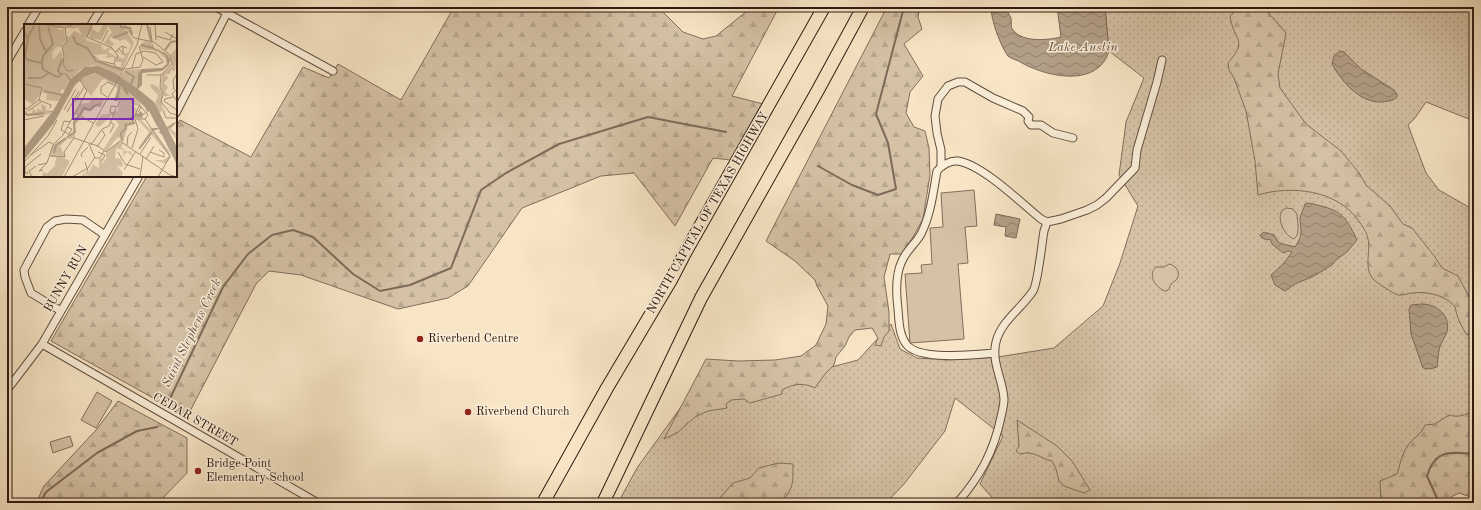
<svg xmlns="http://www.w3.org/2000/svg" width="1481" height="510" font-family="'Old Standard TT',serif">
  <defs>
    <pattern id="grass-dots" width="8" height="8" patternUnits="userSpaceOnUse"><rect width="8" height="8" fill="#d5c2a6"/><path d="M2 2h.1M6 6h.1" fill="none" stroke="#b7a68e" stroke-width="1.8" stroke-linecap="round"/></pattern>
    <pattern id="forest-firs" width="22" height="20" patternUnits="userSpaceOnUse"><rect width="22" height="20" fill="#d5c2a6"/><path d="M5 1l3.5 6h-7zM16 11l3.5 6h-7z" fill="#b7a68e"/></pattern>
    <pattern id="water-waves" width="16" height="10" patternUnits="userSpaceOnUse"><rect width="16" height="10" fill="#b3a088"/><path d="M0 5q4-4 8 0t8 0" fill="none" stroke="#92826e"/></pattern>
  </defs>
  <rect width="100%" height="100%" fill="#f7e5c5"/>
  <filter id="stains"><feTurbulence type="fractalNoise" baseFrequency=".005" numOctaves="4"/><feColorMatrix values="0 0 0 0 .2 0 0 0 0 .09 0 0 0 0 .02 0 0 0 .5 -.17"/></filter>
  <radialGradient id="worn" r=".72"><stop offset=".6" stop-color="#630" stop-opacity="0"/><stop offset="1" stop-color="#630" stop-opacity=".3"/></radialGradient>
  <path fill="url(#grass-dots)" stroke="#826e5c" d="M1105,7H1474V121L1426,102L1415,118L1408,125L1426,173L1439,190L1474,210V422L1427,503H997L980,484L1003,436L955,398L945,431L904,484L886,503H618L637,468L681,407L858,360L891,324L900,349L917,358L947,360L998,357L1054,348L1103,306L1120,263L1138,206L1119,175L1126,122L1144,78L1109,51Z"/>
  <path fill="url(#forest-firs)" stroke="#826e5c" d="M454,7H662L663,12L683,32L703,39L716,36L752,7H779L732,96L763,104L731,160L713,158L675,226L634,173L601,176L522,208L468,286L448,298L398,309L301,275L269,271L256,284L187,417L51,341L147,176H176V127L180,120L251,157L303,67L329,78L338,64L401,100Z
    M887,7H920L918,17L922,29L904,44L923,76L910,92L906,113L914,127L925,131L929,148L930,175L923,219L913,237L901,254H890L884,277L889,312V331L884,337L881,346L875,345L878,338L872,328L855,330L849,337L845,346L836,357L834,365L825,374L815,388C803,382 793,384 782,390V394L750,403L744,399L731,400L726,404L727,408L708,411L695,417L677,433L664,439L706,359L738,361L775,360L801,356L816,345L826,324L828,306L817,286L815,280L795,261L766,241Z
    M1242,7H1263L1286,33L1278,74L1280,88L1306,124L1341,151L1359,173L1366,185L1390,206L1403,224L1412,228L1435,257L1442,268L1458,276L1474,306L1473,337L1466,334C1463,328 1459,322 1457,315C1456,313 1456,309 1455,307C1447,295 1425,291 1413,293C1408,293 1402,296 1398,295C1392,293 1379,284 1374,280C1363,269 1371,252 1368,239C1367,232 1362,226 1358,220C1337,190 1291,185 1258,195L1255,161L1246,111L1234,78L1229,70L1228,63C1248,39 1235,43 1230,17L1234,12Z
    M118,401L187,438V473L158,503H36L44,486L96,430Z
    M1474,410V491L1471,497L1459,493L1451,497L1449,503H1381L1380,481L1397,474C1400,465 1402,454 1407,447C1412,438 1421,436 1425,425L1435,424L1449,415C1459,418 1465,415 1474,410Z
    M1017,420L1057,446L1072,461L1090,490L1084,493L1064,486L1059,481L1056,469L1052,461C1039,458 1034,450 1020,454L1016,451L1019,446Z
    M778,463L793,464C793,483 794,490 779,503H707L712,500L719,499L733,483L750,478L759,468Z"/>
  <path fill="#d5c2a6" stroke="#826e5c" d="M974,190L977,226L965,227L968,263L958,264L964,339L910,343L905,274L922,273L921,265L932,264L930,228L943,227L941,193Z
    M1287,208L1293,209L1297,214C1297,222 1301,233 1294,239C1283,236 1273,211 1287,208Z
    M1169,264C1176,265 1181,273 1177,279C1175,281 1173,282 1171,284C1170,285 1170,288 1168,290L1165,291C1156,288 1147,275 1156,267H1164Z
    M97,392L112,401L96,428L81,420Z
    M70,436L73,446L53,453L50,442Z"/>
  <path fill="url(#water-waves)" stroke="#7e6a58" d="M991,7H1005C1007,11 1009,14 1011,18C1012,22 1010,27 1013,30C1023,43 1048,40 1061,37L1057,7H1105L1109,51C1098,88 1047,77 1022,63C1018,60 1011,59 1008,56C1000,45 991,20 991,7Z
    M1340,51L1344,52L1361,69L1394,90L1397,95V97C1393,101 1388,101 1382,102C1360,103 1342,82 1332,64L1334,56Z
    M1309,203C1339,210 1344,212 1357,240L1347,252L1336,260L1332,265L1314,276L1295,284L1285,291L1275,285L1271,275L1283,264L1292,252L1288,251L1283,253L1272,244L1270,239L1267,240L1262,238L1260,235L1264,232L1274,235L1279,243L1295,247C1303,235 1301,233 1300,219C1300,214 1304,209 1305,204Z
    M996,214L1020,219L1016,238L1005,236L1006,227L994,225Z
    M1422,304C1437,304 1451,316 1447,332C1445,337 1442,341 1440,346C1438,352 1438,361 1437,367L1430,369L1423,368L1411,334L1409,309L1411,305Z"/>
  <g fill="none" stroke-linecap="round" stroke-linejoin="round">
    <path stroke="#7e6a58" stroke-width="2" d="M818,166L852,185L878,195L896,189L888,143L876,114L904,7
      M166,407L223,287L248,254L272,235L293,230L313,237L353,274L380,291L410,285L451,268L481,190L506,173L559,144L648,117L726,132
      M40,503L46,492L97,453L137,431L157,427
      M1445,503L1437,498L1427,476C1435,449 1450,452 1474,454"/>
    <defs>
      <path id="street" d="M216,7L333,71
        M28,25L39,7
        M91,25L102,7
        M7,62L25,31
        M176,113L230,7
        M941,167V150L937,133L935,116L938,99L948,86L958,82H965L993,98L1023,111L1029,117L1028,121L1031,125H1041L1053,133L1073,138
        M61,311L31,293L25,277L24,270L47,227L55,221L66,219L83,220L105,235
        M42,344L318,503
        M995,353C975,355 918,361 906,344C899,334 899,321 898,309C896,293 895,275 902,261C906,251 916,243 921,234C931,214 933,193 937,171C941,166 950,160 958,161C983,165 1021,203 1041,219L1047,222L1061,219L1087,210L1097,205L1106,198L1135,168L1137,150L1157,82L1162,60
        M7,390L42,344L139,176
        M957,503C980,477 994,451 1001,417C1002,412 1004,405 1004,399C1003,380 991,362 996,342C1001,321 1022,308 1033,291C1038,283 1042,242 1044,231L1047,222"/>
      <path id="highway" d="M543,503L607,388L671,280L685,253L824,7
        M603,503L701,298L818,90L863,7"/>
    </defs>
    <use href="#street" stroke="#614d3e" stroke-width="9"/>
    <use href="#highway" stroke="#2f1a11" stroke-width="14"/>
    <use href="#street" stroke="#faeed9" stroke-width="7"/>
    <use href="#highway" stroke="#f7e5c5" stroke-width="12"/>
  </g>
  <g fill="#8f2418" stroke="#faeed9" stroke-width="1.5">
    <circle cx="420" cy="339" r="4"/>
    <circle cx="468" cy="412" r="4"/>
    <circle cx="198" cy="471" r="4"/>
  </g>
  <g text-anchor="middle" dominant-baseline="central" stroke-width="3" stroke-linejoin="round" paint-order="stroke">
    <g font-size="12" fill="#2f1a11" stroke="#faeed9">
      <text transform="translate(708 213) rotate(-60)">NORTH CAPITAL OF TEXAS HIGHWAY</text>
      <text transform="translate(66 279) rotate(-60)">BUNNY RUN</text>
      <text transform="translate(195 420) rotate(30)">CEDAR STREET</text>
    </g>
    <g font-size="12" fill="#2f1a11" stroke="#faeed9" text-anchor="start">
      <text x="428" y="339">Riverbend Centre</text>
      <text x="476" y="412">Riverbend Church</text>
      <text x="206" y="464">Bridge Point<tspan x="206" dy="14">Elementary School</tspan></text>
    </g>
    <g font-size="13" font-style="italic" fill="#645041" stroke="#faeed9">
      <text x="1083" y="47">Lake Austin</text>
      <text transform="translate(192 333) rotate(-64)">Saint Stephens Creek</text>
    </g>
  </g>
  <g transform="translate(24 24)">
    <rect width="153" height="153" fill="#f7e5c5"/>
    <path d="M96,62L116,79L115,82L106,80L113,85L97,112H94L83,127L79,126L95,101L88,91L75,103L71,101L77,91L94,87L95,78L93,72Z" fill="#d5c2a6"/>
    <path d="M0,0H68L64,6L68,0H76L69,1L68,5L75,9L79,0H98L110,19L99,44L97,43V38H92L94,32L99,35L101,32L92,28L94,26L95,29H104L107,21L101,15L96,17L87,13L85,15L90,20L88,23L80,19L88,8L84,2L77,16L66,14V10L62,14L59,11L63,17L76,20L80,26L86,23L91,28L86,25L84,28L93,33L90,37V33L81,34L84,30L69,31L74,37L99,45L95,52L83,45L68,41L57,45L47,55L42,49H40L37,51L41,50L47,57L41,67L39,65L36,68L39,70L35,77L22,76L23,70L18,68L9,80L0,75ZM43,3L49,5L54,3L58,11L50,7L45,13L42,11L43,18L39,21V33L37,27L29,36L28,29L32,23H37L38,20L42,17L40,5L36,6L33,4ZM121,17L127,18L129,25L141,29L144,37L134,27L117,25L116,21ZM153,24L151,47L147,46L146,50L140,51L145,53L140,59L144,63L141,68L146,72H140L137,65L138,50L148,42L146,31ZM118,45L114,50L113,64L96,53L101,46ZM128,60L134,63L138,69V83L140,84L135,90L143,103L153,97L147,105L152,109L153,116L143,104L132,85L131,80L134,71L126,62ZM68,74L81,75L76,84L73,82L67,87L60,86L57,92L51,89L56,80L65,79ZM17,80L23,83L21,86L26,87L27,89L16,92L0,91V84L4,90L8,89L9,84L13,89V84L18,87ZM110,89L126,105L128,104L145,127L147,133L142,140L130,136H139L145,132L127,110L118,123L115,124L125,108L111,93L107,97L110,100L104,102L99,118L95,113L87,119L95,107L94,111L97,112L100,101L105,98V94ZM54,91L57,94L51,101V114L43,115L36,122L41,133L26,132L28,122L49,110V98ZM94,118L99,119L97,124L100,125L101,127L111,128H107L109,132L103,128L99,132L100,126L92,124L91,134L97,135L99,143L93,142L99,149L97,153H57L62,146L60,151L63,152L69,140L75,144V135L78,134V140L82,135V129ZM33,131L46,137L38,153H18L20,147L22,150L30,143Z" fill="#d5c2a6" fill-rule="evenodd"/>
    <path d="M74,49L93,59L95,62L94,65L81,55L78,56L67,72L56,56L63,52ZM0,53L18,63L9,80L0,75Z" fill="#d5c2a6"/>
    <path d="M127,17L130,24L143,30L146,36L145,41L138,47L118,49V61L114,65L130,78L153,123V141L138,111L135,108L131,110L136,107L135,105L129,107L128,104H134L125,87L118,92L119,94L110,93L113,88L114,90L117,87L119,90L123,88L121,83L104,68L105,72L101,69L97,62L94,77H90L95,61L71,49L60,53L51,61L30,99L0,136V124L28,88L23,87H29L46,57L41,50L37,51L38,49H42L47,55L61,43L74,42L89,48L113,64L114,50L118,45L138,44L143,40L142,31L129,25Z" fill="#b3a088"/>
    <path fill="none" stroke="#b3a088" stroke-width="2" d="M96,0L97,3L106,4L108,10M123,0L127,17M15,2L16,15L22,28M0,8L4,15L1,32M49,12L52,19L63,24L72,37L98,46M4,13L10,2M89,14L104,8M117,21L129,24M141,26L147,18L153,17M0,32L4,36L18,39L19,45L31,52L34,53L38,50M18,39L19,32L29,20L24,3M101,47L110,53L106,62M37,50L34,47L38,35M4,54H17L25,49M20,67L38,71M0,89L4,91L20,89M56,91L60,84L66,86L70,82L77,80M141,106L151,99M43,113L51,108L50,98L55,92M98,117L97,109L102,104L101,101L110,99L107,94L111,93M115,125L128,108M30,129L32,121L42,114"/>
    <path fill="none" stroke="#a7947d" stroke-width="1" d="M17,0L41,4L50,0M68,0L63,13L88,24L94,32L90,39L92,43L102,45L116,43L119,36L115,22M100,0L110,14L130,18L145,30L148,40L137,51L136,63L139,70L137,78L146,89L153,91M131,1L132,16M126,3L128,17M141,8L153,15M132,12L146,16L149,10M78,18L84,6M95,25L99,29V22M91,28L98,22L103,24M40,32L38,22L43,18L41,4M70,32L76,37L90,40M40,33L39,40L43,47L50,46M108,44L112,30L120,27L132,29L139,38L132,41L119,33M123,51H137M0,60L18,64L15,76L3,85L0,84M150,66L149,56L153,50M152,66L148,70L153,77M83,73L77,69V63L84,58L89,61M149,73L141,75L140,77L153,86M15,76L27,81L26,84M51,78L60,63M115,80L124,91L121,95M40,86L52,65M139,86L142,94H153M4,87L17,78M43,88L55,67M51,89L69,99M89,89L86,88L87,82L93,83L96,77M111,91L115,82L117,84L114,88M0,96L20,92M43,103L48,105L45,110L37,106L40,97L46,98M86,109L90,101L86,98M65,120L71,134H76L80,127M67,121L78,105L85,102L92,84M103,121L104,112L108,108M73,123L81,111L78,106M108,124L114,105L111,95H121L146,132L134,153M74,128L81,131L78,137M94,128L101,140L116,145M126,128L140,133V129L135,126M116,130L127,113M7,131L25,118L29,120M26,132L41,133M41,133L40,128L50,114L74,122L82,128L96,117L146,151L153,153M58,133L57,130L64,123M122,135L130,122M0,138L24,112L33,96M61,138L64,147L62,151M14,141L23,139L29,121L39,111L63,67L56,56M19,146L15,147L23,139M100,146L112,127M4,149H1V143L17,130M8,153L5,147L12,142M40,153L113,21L118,0M48,153L64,144L71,133M116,153L119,132"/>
    <path fill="#7b2cbf" fill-opacity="0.15" stroke="#7b2cbf" stroke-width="2" d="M49,75H109V95H49Z"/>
    <rect width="153" height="153" fill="none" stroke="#2f1a11" stroke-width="2"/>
  </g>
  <rect width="1481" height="510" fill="none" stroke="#f7e5c5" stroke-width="24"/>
  <rect x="8" y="8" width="1465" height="494" fill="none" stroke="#2f1a11" stroke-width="2"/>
  <rect x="12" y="12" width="1457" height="486" fill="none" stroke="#2f1a11"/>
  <rect width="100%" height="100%" filter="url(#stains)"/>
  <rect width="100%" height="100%" fill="url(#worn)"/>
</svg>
